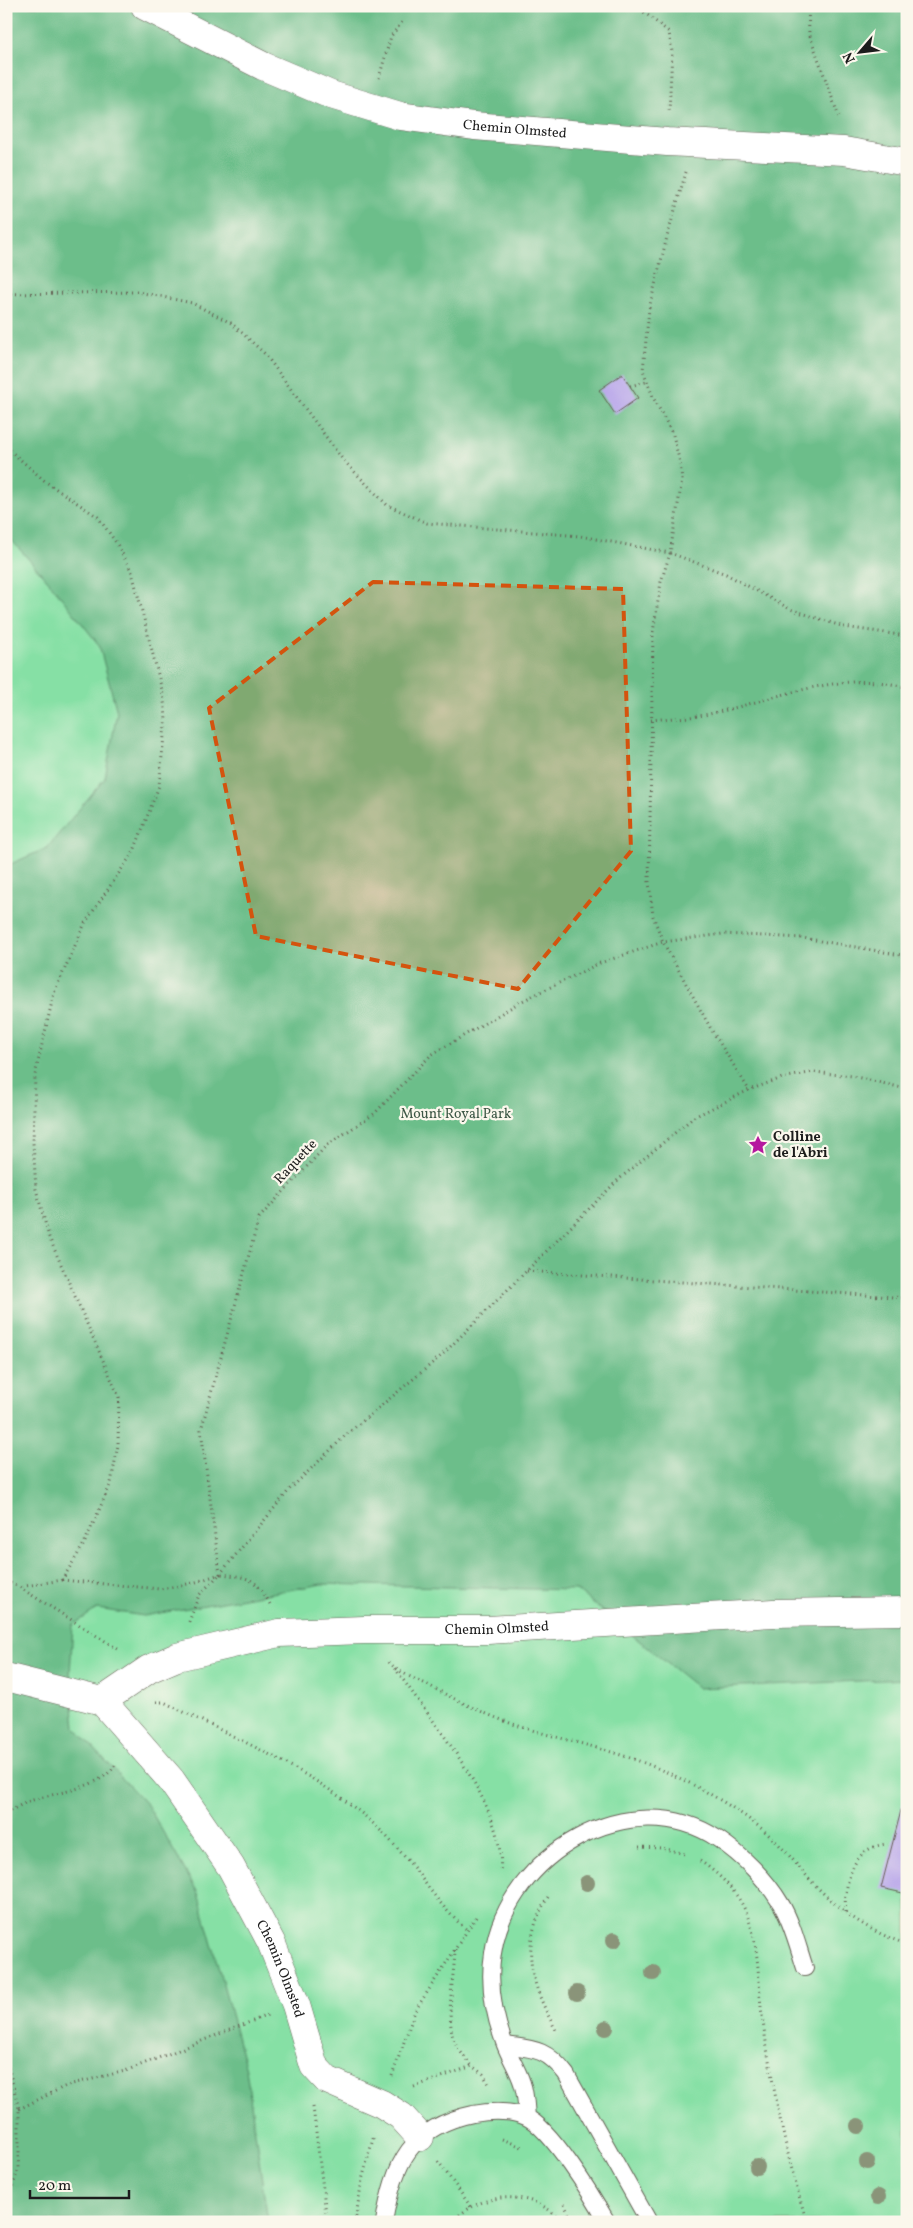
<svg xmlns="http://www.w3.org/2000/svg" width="913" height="2228" font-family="Vollkorn,serif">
  <rect width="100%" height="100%" fill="#fbf7ec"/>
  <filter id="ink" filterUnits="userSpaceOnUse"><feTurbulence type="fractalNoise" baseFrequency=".02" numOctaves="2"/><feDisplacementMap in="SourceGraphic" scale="10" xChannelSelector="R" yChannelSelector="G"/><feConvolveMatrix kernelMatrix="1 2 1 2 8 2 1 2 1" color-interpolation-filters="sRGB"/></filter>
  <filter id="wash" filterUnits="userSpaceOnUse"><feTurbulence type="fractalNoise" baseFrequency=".0096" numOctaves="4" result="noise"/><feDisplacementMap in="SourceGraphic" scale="20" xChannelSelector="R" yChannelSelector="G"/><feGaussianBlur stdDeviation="1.12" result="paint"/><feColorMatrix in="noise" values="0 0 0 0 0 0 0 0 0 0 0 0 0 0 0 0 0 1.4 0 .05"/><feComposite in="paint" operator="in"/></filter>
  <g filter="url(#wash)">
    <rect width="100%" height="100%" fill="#eadeb9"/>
    <path fill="#86e0a5" stroke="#517e60" d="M6,6H907V2222H6Z"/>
    <path fill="#6cbe8a" stroke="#446d53" d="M6,6H907V1679L698,1688L576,1590L322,1584L144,1616L97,1609L73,1625L70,1673L75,1728L148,1806L198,1893L246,2069L268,2222H6V866L47,848L105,778L117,712L99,645L49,582L6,534Z"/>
    <g id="blocks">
      <path fill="#b7a5ea" d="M622,374L638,398L615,414L599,390Z
        M905,1795L907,1796V1894L881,1888Z"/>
    </g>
  </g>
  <g filter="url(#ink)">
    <use href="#blocks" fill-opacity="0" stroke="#646053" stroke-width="1"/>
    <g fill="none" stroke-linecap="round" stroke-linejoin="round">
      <defs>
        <path id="lane" d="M505,2045C535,2049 547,2049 566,2074L649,2222
          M527,2117C526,2106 526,2094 522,2083C518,2070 510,2058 505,2045C494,2016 488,1984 493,1953C507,1855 631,1781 718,1839C742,1855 766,1879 781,1904C792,1922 798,1947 805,1968
          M384,2222C394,2163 410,2127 473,2114C490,2111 510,2110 526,2117C551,2128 593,2197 607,2222"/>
        <g id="street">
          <path id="s1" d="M145,6L263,66L331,95L400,116L474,126L667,142L844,151L907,162"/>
          <path id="s2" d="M6,1677L102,1701L149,1669L177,1657L279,1633L364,1630H488L773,1613L907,1611"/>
          <path id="s3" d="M102,1701L171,1780L231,1867L271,1942L296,2005L314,2066L327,2080L382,2104L401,2116L420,2137"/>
        </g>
      </defs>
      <use href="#lane" stroke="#646053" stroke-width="18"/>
      <use href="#street" stroke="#646053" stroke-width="29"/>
      <path stroke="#646053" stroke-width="3" stroke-dasharray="1 4" stroke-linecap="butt" d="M636,6L669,32L672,52L669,112
        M808,6L809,33L840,120
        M379,78L391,36L402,22
        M686,172L667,237L649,309L643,370L653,397L673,435L680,463L682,480L670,553L661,582L653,632L649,882L653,916L663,942L711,1029L749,1090
        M6,294L138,292L192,303L231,323L265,354L343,460L387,505L427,523L580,536L670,553L726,574L790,609L844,627L907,636
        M630,386L646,382
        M6,447L46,482L98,517L117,544L132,572L163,694L166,716L159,786L134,851L85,923L54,993L35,1075L33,1143L36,1189L49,1237L119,1397L118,1445L111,1483L84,1544L62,1580L19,1587
        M651,720C668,718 687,718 704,715C766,703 844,667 907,688
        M527,1271L907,1298
        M220,1574L201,1430L259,1218L327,1145L374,1114L431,1055L522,1001L600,963L663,942L723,934L803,938L907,956
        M62,1580L160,1589L193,1583L220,1574L290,1489L347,1434L441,1356L617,1181L694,1117L749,1090L782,1078L814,1072L852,1076L907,1089
        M6,1581L19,1587L121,1651
        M189,1622L199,1595L220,1574C249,1577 256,1578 270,1604
        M389,1662C398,1673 416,1679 428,1685C454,1699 482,1713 510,1723C562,1741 616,1749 666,1772C699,1786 746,1813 772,1838C790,1854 803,1874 821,1891C845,1915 874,1934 907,1944
        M395,1668C430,1720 508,1807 500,1872
        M156,1702H164C228,1735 299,1764 356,1809C376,1824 394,1844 410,1863C428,1886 443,1910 466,1929
        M6,1813C13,1810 20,1805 27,1802C52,1792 103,1790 117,1762
        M639,1847L662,1848L685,1854
        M700,1861C718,1873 736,1890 745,1910C761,1946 757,1984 763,2022C773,2090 786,2156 807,2222
        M548,1897C518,1946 531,1985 557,2032
        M845,1912C845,1881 852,1846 888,1844
        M455,1950C454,1977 447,2007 452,2033C454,2046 464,2056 472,2066
        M6,2058L19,2109V2168L6,2205
        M392,2076L415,2011L476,1917
        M414,2087L472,2066L483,2074L490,2086
        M313,2107L327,2222
        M19,2109L68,2085L125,2071L268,2015
        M502,2139L522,2147
        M438,2161L471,2207
        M564,2204L569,2214
        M355,2222L362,2180L374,2135
        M452,2222C481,2191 534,2188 562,2222"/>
      <use href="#lane" stroke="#fff" stroke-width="16"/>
      <use href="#street" stroke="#fff" stroke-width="28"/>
    </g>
    <g fill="#8a9479">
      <circle cx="587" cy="1883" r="8"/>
      <circle cx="614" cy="1940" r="8"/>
      <circle cx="653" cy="1973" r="8"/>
      <circle cx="577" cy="1993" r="8"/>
      <circle cx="606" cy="2028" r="8"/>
      <circle cx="858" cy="2126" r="8"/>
      <circle cx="867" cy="2162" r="8"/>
      <circle cx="757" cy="2167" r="8"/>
      <circle cx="878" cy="2197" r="8"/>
    </g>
  </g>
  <path fill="#d4530e" fill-opacity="0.2" stroke="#d4530e" stroke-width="4" stroke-dasharray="10 6" stroke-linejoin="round" d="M373,582L623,589L631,851L518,989L256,936L209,708Z"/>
  <defs>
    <symbol id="sight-bare" viewBox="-9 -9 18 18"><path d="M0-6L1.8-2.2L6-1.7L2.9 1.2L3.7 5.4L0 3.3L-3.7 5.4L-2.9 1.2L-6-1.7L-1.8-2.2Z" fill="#b5179e" stroke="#fbf7ec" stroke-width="2.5" paint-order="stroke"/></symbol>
  </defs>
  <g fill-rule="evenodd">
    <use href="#sight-bare" x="744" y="1131" width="28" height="28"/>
  </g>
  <g text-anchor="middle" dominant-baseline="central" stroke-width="4.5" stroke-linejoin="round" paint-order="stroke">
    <g font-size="14" fill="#1c1c1c" stroke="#fbf7ec">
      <text stroke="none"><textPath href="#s1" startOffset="394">Chemin Olmsted</textPath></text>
      <text transform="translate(296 1162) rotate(-47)">Raquette</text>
      <text stroke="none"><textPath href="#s2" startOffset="509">Chemin Olmsted</textPath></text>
      <text stroke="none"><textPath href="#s3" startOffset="324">Chemin Olmsted</textPath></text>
    </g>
    <g font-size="14" fill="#3c5745" stroke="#fbf7ec">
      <text x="456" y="1114">Mount Royal Park</text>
    </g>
    <g font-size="14" font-weight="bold" fill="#1c1c1c" stroke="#fbf7ec" text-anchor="start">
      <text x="773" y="1137">Colline<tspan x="773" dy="16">de l'Abri</tspan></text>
    </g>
  </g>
  <rect width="913" height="2228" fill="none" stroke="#fbf7ec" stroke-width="25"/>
  <g transform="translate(860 52) rotate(242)" stroke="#fbf7ec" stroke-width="4" paint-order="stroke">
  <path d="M0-4L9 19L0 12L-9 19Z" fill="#1c1c1c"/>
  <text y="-8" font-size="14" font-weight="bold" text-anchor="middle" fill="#1c1c1c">N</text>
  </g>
  <path d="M30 2190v8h99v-8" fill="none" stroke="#1c1c1c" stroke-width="2.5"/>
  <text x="38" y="2190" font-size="15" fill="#1c1c1c" stroke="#fbf7ec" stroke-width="4" paint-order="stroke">20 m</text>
</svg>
